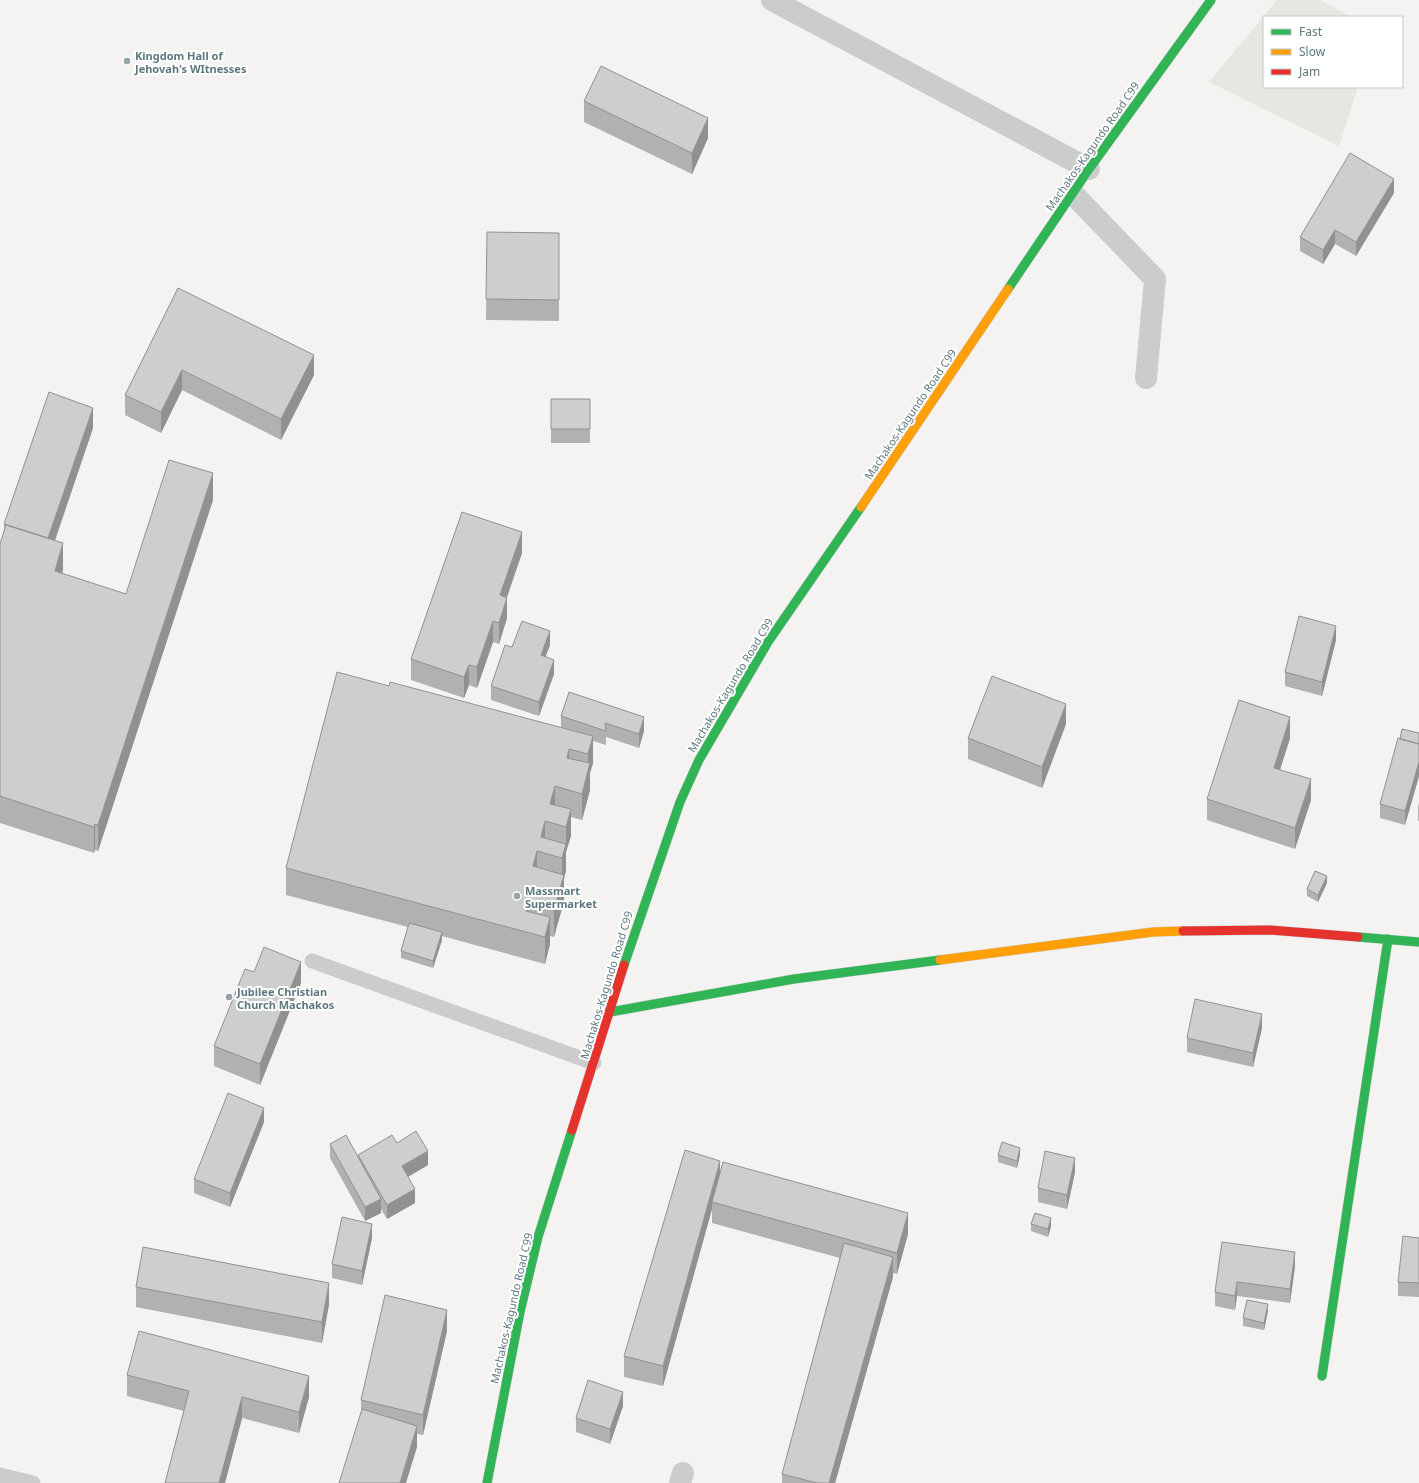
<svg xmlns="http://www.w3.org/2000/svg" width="1419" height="1483" font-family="'Noto Sans',sans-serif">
  <rect width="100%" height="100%" fill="#f4f3f2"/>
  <path fill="#e5e7e0" d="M1277,0H1320L1352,17H1264V87H1358L1339,146L1209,82Z"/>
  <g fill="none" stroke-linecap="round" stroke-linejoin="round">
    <defs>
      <path id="fast" d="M1008,289L1089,169L1211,0
        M1358,937L1419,942
        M624,965L680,802L699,760L768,642L861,507
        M610,1012L794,979L940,960
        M1322,1376L1388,939
        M487,1483L520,1312L538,1237L572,1130"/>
      <path id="slow" d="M861,507L1008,289
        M940,960L1153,932L1183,931"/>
      <path id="jam" d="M1183,931L1270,930L1358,937
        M572,1130L624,965"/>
    </defs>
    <use href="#fast" stroke="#cfd1d1" stroke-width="10"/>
    <use href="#slow" stroke="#cfd1d1" stroke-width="10"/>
    <use href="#jam" stroke="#cfd1d1" stroke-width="10"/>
    <path stroke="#cbcdcd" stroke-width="15" d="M312,961L594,1063
      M0,1475L33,1483"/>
    <path stroke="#cbcdcd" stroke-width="22" d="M772,0L1089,169
      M1073,194L1155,279L1146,378
      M680,1483L683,1473"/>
    <use href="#fast" stroke="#30b455" stroke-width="9"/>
    <use href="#slow" stroke="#ff9f0a" stroke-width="9"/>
    <use href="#jam" stroke="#e5322d" stroke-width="9"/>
  </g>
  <path fill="#b0b2b1" d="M584,101L708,138L692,174L584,122Z
    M1394,193L1356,256L1335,244L1323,264L1300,251V237Z
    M487,232L559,233V321L486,320Z
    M178,288L314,375L281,440L182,390L161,433L125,415V395Z
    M551,399H590V443H551Z
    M93,428L55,541L63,570L62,573L126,594L213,500L98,851L95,850L94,853L0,823V544L4,533V524Z
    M522,553L507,598V618L499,644L493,642L477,688L469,685L464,698L411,680V659Z
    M1336,640L1322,696L1285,686V672Z
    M550,645L545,657L554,674L539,716L491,700V686L512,647Z
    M389,686L561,728V716L569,692L644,731L639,748L606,737V745L593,741V763L590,773V790L582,820L571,817V836L566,852V870L564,879V901L554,937L550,936V944L545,964L442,936V940L433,968L401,958V951L408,927L286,895V868Z
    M1066,724L1042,788L968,759V738Z
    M1419,733V776L1405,825L1380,818V804L1400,739Z
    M1290,738L1280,770L1311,800L1295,849L1207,820V799Z
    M1419,802V821H1418V807Z
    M1327,883L1318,902L1307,896V889Z
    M254,972L301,983L260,1085L214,1066V1046Z
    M1262,1028L1253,1067L1187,1052V1038Z
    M264,1122L230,1207L194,1193V1179Z
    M397,1143L428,1165L408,1177L415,1203L387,1219L381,1209V1213L365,1221L330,1158V1144L358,1158V1155Z
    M998,1155H1020L1017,1168L998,1162Z
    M1075,1172L1067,1209L1038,1202V1188Z
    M720,1175L908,1234L897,1274L893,1273V1277L835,1483H782V1474L840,1258L712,1223V1209L663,1386L624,1377V1356Z
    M1031,1224L1051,1226L1048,1237L1031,1231Z
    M372,1238L362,1285L332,1278V1264Z
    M1419,1238V1297L1398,1296V1282Z
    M1222,1242L1295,1266L1290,1303L1237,1296L1235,1310L1215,1306V1292Z
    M136,1287L329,1304L322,1343L136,1307Z
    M1268,1311L1264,1330L1243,1326V1318Z
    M447,1331L423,1435L417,1434V1447L361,1412V1400Z
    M127,1375L309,1397L299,1433L242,1418L225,1483H165L184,1411L127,1396Z
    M623,1406L610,1444L576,1432V1418Z"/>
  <path fill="#909190" d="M708,118V138L692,174V153Z
    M1394,179V193L1356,256V242Z
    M1335,230V244L1323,264V250Z
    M314,355V375L281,440V419Z
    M182,370V390L161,433V412Z
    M93,408V428L48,560V539Z
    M213,473V500L98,851V825Z
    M522,532V553L500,616V595Z
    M63,543V570L55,597V571Z
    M507,598V618L499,644V623Z
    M493,621V642L477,688V667Z
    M1336,626V640L1322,696V682Z
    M550,631V645L541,669V655Z
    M554,660V674L539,716V702Z
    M469,665V685L464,698V677Z
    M1066,704V724L1042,788V767Z
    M644,717V731L639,748V734Z
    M1290,717V738L1274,788V768Z
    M593,736V763L590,773V790L582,820V794L588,771V754Z
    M569,749V776L567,758Z
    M1419,762V776L1405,825V811Z
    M1311,779V800L1295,849V828Z
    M555,786V813L550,804Z
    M571,809V836L566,852V870L564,879V901L554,937V910L562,881V858L566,845V827Z
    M545,821V848L541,837Z
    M95,824V850L94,853V827Z
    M537,851V878L533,866Z
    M1327,876V883L1318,902V895Z
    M528,903V930L526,911Z
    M550,917V944L545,964V937Z
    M442,932V940L433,968V961Z
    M301,962V983L260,1085V1064Z
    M1262,1014V1028L1253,1067V1053Z
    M264,1108V1122L230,1207V1193Z
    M1020,1148V1155L1017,1168V1161Z
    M428,1151V1165L402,1180V1166Z
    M1075,1158V1172L1067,1209V1195Z
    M720,1161V1182L712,1202V1209L663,1386V1366Z
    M415,1189V1203L387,1219V1205Z
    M381,1199V1213L365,1221V1207Z
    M908,1213V1234L897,1274V1253Z
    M1051,1218V1226L1048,1237V1229Z
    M372,1224V1238L362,1285V1271Z
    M1295,1252V1266L1290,1303V1289Z
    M893,1257V1277L835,1483H829Z
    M1237,1282V1296L1235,1310V1296Z
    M329,1283V1304L322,1343V1322Z
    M1268,1304V1311L1264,1330V1323Z
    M447,1310V1331L423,1435V1415Z
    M309,1376V1397L299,1433V1412Z
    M623,1392V1406L610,1444V1429Z
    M242,1397V1418L225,1483H219Z
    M417,1426V1447L406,1483H400Z"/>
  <path fill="#cdcfce" stroke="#909190" d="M601,66L708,118L692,153L584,101Z
    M1350,153L1394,179L1356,242L1335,230L1323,250L1300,237Z
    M487,232L559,233V300L486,299Z
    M178,288L314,355L281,419L182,370L161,412L125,395Z
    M49,392L93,408L48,538L4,524Z
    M551,399H590V429H551Z
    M169,460L213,473L98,825L95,824L94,827L0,796V544L6,525L63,543L55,571L126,594Z
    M462,512L522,532L500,595L507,598L499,623L493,621L477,667L469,665L464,677L411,659Z
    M1299,616L1336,626L1322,682L1285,672Z
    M522,621L550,631L541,655L554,660L539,702L491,686L505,645L512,647Z
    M337,672L389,686L390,682L593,736L588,754L569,749L567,758L590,763L582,794L555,786L550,804L571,809L566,827L545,821L541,837L566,844L562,858L537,851L533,866L564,875L554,910L528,903L526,911L550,917L545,937L286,868Z
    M992,676L1066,704L1042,767L968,738Z
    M569,692L644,717L639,734L605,723L606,731L561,716Z
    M1239,700L1290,717L1274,768L1311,779L1295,828L1207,799Z
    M1402,729L1419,733V744L1400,739Z
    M1398,738L1419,744V762L1405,811L1380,804Z
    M1315,871L1327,876L1318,895L1307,889Z
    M409,923L442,932L433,961L401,951Z
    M264,947L301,962L260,1064L214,1046L245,969L254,972Z
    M1195,999L1262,1014L1253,1053L1187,1038Z
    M228,1093L264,1108L230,1193L194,1179Z
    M416,1131L428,1151L402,1166L415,1189L387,1205L358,1155L392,1135L397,1143Z
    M346,1135L381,1199L365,1207L330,1144Z
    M1002,1142L1020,1148L1017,1161L998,1155Z
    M685,1150L720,1161L663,1366L624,1356Z
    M1045,1151L1075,1158L1067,1195L1038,1188Z
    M723,1162L908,1213L897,1253L712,1202Z
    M1035,1213L1051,1218L1048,1229L1031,1224Z
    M342,1217L372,1224L362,1271L332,1264Z
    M1403,1236L1419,1238V1283L1398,1282Z
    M1222,1242L1295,1252L1290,1289L1237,1282L1235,1296L1215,1292Z
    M844,1243L893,1257L829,1483H817L782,1474Z
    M143,1247L329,1283L322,1322L136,1287Z
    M385,1295L447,1310L423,1415L361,1400Z
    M1247,1300L1268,1304L1264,1323L1243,1318Z
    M139,1331L309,1376L299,1412L242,1397L219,1483H165L189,1391L127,1375Z
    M588,1380L623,1392L610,1429L576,1418Z
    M362,1409L417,1426L400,1483H339Z"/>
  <g fill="#92a4a7" stroke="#fff" stroke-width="1.5">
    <circle cx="127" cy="61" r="4"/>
    <circle cx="517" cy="896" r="4"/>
    <circle cx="229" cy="997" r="4"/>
  </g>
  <g text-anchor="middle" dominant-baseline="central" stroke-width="4" stroke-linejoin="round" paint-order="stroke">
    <g font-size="11" font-weight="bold" fill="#5e797e" stroke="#fff" text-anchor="start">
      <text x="135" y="55">Kingdom Hall of<tspan x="135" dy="13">Jehovah's WItnesses</tspan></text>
      <text x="525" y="890">Massmart<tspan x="525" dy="13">Supermarket</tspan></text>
      <text x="237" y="991">Jubilee Christian<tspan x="237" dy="13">Church Machakos</tspan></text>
    </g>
    <g font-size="11" fill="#5e797e" stroke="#fff">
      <text transform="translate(1092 146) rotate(-55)">Machakos-Kagundo Road C99</text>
      <text transform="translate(910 414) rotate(-56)">Machakos-Kagundo Road C99</text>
      <text transform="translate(730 685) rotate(-59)">Machakos-Kagundo Road C99</text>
      <text transform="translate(606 985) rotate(-73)">Machakos-Kagundo Road C99</text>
      <text transform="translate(511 1308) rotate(-77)">Machakos-Kagundo Road C99</text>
    </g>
  </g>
  <rect x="1263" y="16" width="140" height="72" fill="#ffffff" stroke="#bfc9cb"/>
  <rect x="1271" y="29" width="20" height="6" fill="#30b455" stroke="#bfc9cb"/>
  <text x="1299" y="36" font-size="12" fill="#5e797e">Fast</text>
  <rect x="1271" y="49" width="20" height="6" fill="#ff9f0a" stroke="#bfc9cb"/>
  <text x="1299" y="56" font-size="12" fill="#5e797e">Slow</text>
  <rect x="1271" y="69" width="20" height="6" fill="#e5322d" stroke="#bfc9cb"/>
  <text x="1299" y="76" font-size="12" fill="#5e797e">Jam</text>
</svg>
